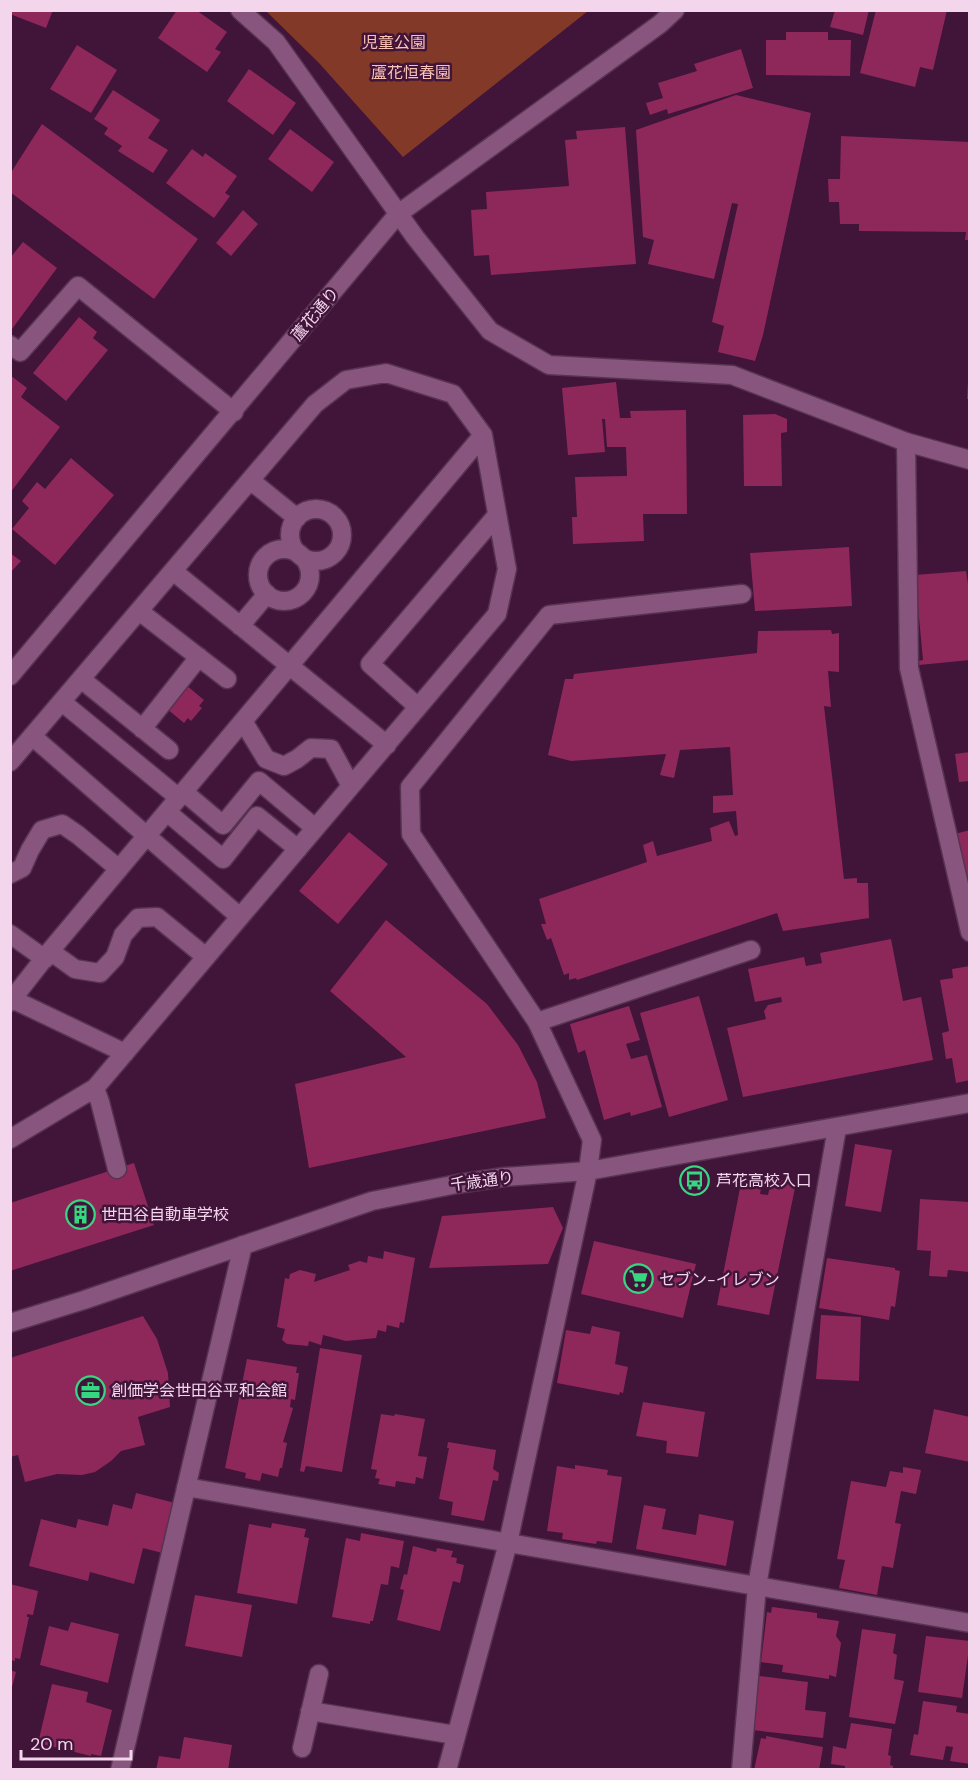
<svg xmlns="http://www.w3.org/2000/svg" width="980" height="1780" font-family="'DM Sans','Noto Sans JP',sans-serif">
  <rect width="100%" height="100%" fill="#41143a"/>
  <path fill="#823927" d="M266,11H588L403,157L319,63Z"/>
  <path fill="#8e285a" d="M10,10H53L46,28L10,14Z
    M177,10H196L227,32L215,49L221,52L207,72L158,38Z
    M835,10H869L863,35L830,27Z
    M876,10H947L933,70L920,67L915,87L860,73Z
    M786,32H828V40H851L850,76L766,75V40H786Z
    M77,45L117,70L91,113L50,89Z
    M741,49L753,88L668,114L667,109L650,115L646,103L663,98L658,83L697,71L694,64Z
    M249,69L296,103L273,135L227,101Z
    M113,90L160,120L148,138L168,150L153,173L118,151L122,146L104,134L108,128L94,119Z
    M736,95L811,113L763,335L755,361L718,352L724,326L712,322L738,204L732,203L714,279L648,264L654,240L643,237L636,130Z
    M42,124L198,239L154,299L10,192V174Z
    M625,127L636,264L491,275L489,255L474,256L471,210L487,209L486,192L569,186L565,140L577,139L576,131Z
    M290,129L334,162L312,192L268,159Z
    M841,136L970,142V240H965L966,232L859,231V224H840L839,202H829L828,179H840Z
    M192,149L203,157L205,153L237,176L225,193L230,196L214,218L166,183Z
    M243,210L258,224L231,256L216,243Z
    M23,242L57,268L12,329L10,327V258Z
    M79,317L97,332L93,338L108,350L66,401L33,373Z
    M10,375L27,388L21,397L60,427L10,493Z
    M616,382L620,418H631L630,411L686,410L687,514H643L644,541L573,544L572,517H577L575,477L627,476L626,447H607L605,419H602L605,452L568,455L562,388Z
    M968,382H970V399H967Z
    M775,414L787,419V432L781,433L782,486H744L743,415Z
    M71,458L114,495L55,565L12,529L29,508L22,501L37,482L45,489Z
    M849,547L852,606L755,611L750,553Z
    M10,553L21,561L10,573Z
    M966,571L968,584L970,583V660L919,665L918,661L923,660L915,575Z
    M831,630L832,634L839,633V672L828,671L831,707L824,706L844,879L857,878V883H868L869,918L783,931L777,913L577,980L576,978L569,980V973L564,975L551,938L547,940L541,924H546L539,899L647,862L643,845L653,841L657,856L712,841L710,828L729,821L735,836L738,835L736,811L713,813V796L733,795L730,747L680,750L674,778L660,775L666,754L571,761L548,755L565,679H573L574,674L757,653L758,631Z
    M186,685L204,700L199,706L202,708L191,721L188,718L184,723L166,708Z
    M970,752V781L959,782L955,754Z
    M970,830V901L951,835Z
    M349,832L388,864L338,924L299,891Z
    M386,920L487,1004L518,1045L537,1082L546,1118L309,1168L295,1084L406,1057L330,991Z
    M891,939L903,1001L921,997L933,1060L743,1097L727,1028L766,1019L764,1011L768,1005L782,1002L781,997L755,1002L748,969L804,957L806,966L822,963L820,953Z
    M970,966V1080L956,1083L952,1058L946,1059L942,1033L949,1031L940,980L953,978L952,969Z
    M699,996L728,1100L669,1117L640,1013Z
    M629,1006L640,1040L626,1044L631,1059L647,1055L662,1107L631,1116L630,1112L604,1120L585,1050L578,1053L570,1024Z
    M855,1144L892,1150L881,1212L845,1206Z
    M134,1163L154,1225L10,1271V1203Z
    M743,1173L763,1178L760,1194L768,1195L772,1178L796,1183L769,1315L717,1305Z
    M920,1199L970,1202V1272L948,1270L947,1277L929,1276L931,1251L917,1250Z
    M553,1207L563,1228L548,1264L429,1268L442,1216Z
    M594,1241L696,1264L683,1318L581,1294Z
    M384,1251L415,1258L404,1323L400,1322L399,1328L387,1325L386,1332L378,1330L376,1338L346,1341L323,1335L321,1345L309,1341L308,1346L287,1344L282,1340L285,1329L277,1327L285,1278L289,1279L290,1274L300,1270L316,1274L314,1282L350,1270L348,1265L360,1261L367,1263L368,1256L383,1259Z
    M827,1258L895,1268V1270L900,1271L895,1307L891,1306L889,1320L819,1308Z
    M821,1315L861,1317L859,1381L816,1379Z
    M143,1316L157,1339L168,1373L170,1407L138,1417L145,1445L121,1451L111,1461L95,1472L82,1475L57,1474L25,1482L18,1455L10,1457V1358Z
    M592,1326L620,1332L615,1364L628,1367L623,1393L620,1392L619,1395L557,1383L566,1330L590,1334Z
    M320,1348L362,1355L342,1472L306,1466L304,1472L300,1471Z
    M247,1359L297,1367L296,1373H299L295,1400L291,1399L290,1407L293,1408L283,1442L287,1443L282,1468H280L278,1477L262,1473L260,1481L245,1478L246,1473L225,1468Z
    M643,1402L705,1412L698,1457L666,1453L667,1441L636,1436Z
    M934,1409L970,1417V1462L925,1453Z
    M381,1414L394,1416L395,1414L425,1419L418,1456L427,1457L423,1479L416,1477L415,1484L396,1481L395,1487L378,1484L380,1479L375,1478L377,1470L371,1469Z
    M448,1442L496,1450L493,1469L499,1473L498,1481L493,1480L484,1521L451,1515L453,1502L439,1499L449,1448H447Z
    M575,1465L608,1470L607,1475L622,1477L612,1543L597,1541L596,1544L562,1539L563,1533L547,1531L557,1466L575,1469Z
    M903,1467L921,1470L916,1494L901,1491L895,1523L901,1524L893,1568L882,1566L877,1595L839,1588L845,1560L837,1559L851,1481L886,1487L890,1471L903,1473Z
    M136,1493L179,1504L166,1554L143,1548L134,1584L90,1572L88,1581L29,1566L41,1519L76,1528L78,1519L108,1526L113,1504L132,1509Z
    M644,1505L666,1509L662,1529L696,1535L699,1514L734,1521L726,1566L636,1549Z
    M272,1523L306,1529L304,1537L309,1538L297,1604L237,1593L249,1524L271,1528Z
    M361,1533L404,1541L399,1568L391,1566L388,1585L381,1584L373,1621H370V1624L332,1617L346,1538L360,1541Z
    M413,1546L436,1552L437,1548L453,1551L451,1557L457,1558L456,1563L464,1565L460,1583L453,1581L440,1631L397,1620L404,1590L400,1589L404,1574L407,1575Z
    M10,1584L38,1591L33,1615L27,1614V1617H29L20,1659L15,1658V1661L10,1660Z
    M195,1595L252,1605L242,1657L185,1646Z
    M772,1607L817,1613V1618L839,1621L836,1636L841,1643L836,1677L829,1675V1679L782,1672L783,1665L761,1662L767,1612L771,1613Z
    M71,1622L119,1634L108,1683L40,1665L49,1626L68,1631Z
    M862,1629L896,1634L893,1653L897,1655L894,1679L904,1681L895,1724L849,1717Z
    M926,1636L970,1641L962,1698L918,1692Z
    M10,1670L16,1672L11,1691L10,1690Z
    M759,1676L808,1682L805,1710L826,1712L823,1738L752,1730Z
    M52,1684L88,1692L86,1702L112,1710L101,1756L91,1754V1756L38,1743Z
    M923,1701L957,1706L956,1712L970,1714V1764L950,1761L953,1747L946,1746L943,1760L910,1755L914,1734L918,1735Z
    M851,1723L892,1729L888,1755L891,1756L890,1765L893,1766V1770H845V1766L831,1764L833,1746L846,1749Z
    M766,1736L823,1747L819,1770H754L761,1738L766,1739Z
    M184,1737L232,1745L228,1770H156L159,1756L180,1759Z"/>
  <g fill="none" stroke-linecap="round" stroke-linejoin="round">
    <defs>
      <path id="service" d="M906,442L909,668L970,932
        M250,480L297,518
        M290 535a26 26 0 1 1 52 0a26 26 0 1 1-52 0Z
        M258 575a26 26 0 1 1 52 0a26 26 0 1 1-52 0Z
        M173,571L387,745
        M139,611L227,679
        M240,626L267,594
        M81,679L169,750
        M62,702L179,798
        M418,707L370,664L497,515
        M243,721L266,759L284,766L297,759L311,748L331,749L351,786
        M142,729L199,657
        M32,736L240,917
        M10,762L315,404L346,380L386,373L453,394L483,435L507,569L497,614L95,1088L10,1139
        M184,792L223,825L259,781L315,828
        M167,812L223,859L257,816L298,849
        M10,874L22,868L30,850L42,830L62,824L78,835L119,869
        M10,934L45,959
        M50,951L75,969L100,973L115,957L123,935L138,918L157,917L206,957
        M10,998L125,1053
        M10,1002L50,951L483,435
        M537,1022L751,950
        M95,1088L100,1102L117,1169"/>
      <path id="minor" d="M240,10L276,42L415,237L490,331L549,365L732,375L906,442L970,460
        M10,345L20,352L78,286L234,412
        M186,1487L970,1623
        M310,1711L455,1735
        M302,1748L319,1674
        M120,1770L243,1245
        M447,1770L508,1543L588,1171L592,1140L537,1022L411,834L410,787L549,615L742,594
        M741,1770L757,1586L837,1128"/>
      <path id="tertiary" d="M10,676L398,214L660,24L675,10
        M10,1323L84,1300L372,1201L457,1184L504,1177L588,1171L970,1103"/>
    </defs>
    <use href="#service" stroke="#573351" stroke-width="21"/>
    <use href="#minor" stroke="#573351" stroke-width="21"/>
    <use href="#tertiary" stroke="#573351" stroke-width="21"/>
    <use href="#service" stroke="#87557d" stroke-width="18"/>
    <use href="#minor" stroke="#87557d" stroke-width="18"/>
    <use href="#tertiary" stroke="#87557d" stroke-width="18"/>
  </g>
  <defs>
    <symbol id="bus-ring" viewBox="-11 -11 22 22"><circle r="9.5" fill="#41143a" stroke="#35d881" stroke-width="1.5"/><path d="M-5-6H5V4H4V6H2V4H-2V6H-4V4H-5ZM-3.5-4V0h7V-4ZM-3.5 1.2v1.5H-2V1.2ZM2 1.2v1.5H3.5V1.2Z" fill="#35d881"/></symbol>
    <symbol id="building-ring" viewBox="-11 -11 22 22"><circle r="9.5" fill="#41143a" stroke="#35d881" stroke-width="1.5"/><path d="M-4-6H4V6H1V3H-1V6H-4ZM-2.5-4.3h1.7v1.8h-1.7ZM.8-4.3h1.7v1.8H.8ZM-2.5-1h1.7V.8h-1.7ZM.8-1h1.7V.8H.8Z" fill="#35d881"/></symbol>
    <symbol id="supermarket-ring" viewBox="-11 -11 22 22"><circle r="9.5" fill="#41143a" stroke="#35d881" stroke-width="1.5"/><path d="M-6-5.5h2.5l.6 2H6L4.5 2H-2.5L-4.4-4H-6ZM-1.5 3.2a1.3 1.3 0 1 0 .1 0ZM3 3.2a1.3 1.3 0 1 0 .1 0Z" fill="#35d881"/></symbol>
    <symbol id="office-ring" viewBox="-11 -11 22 22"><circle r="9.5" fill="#41143a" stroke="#35d881" stroke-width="1.5"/><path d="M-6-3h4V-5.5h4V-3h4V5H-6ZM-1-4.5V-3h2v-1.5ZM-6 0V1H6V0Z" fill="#35d881"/></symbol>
  </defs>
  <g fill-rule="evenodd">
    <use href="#bus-ring" x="678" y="1164" width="33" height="33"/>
    <use href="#building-ring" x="64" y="1198" width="33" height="33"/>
    <use href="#supermarket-ring" x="622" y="1262" width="33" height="33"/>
    <use href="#office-ring" x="74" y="1374" width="33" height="33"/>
  </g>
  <g text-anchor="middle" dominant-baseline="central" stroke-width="5" stroke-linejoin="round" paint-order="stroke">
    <g font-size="16" fill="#fcc2b4" stroke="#41143a">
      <text x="394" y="42">児童公園</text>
      <text x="411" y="72">蘆花恒春園</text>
    </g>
    <g font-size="16" fill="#f3d6ec" stroke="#41143a">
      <text transform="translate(315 314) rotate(-50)">蘆花通り</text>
      <text transform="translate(482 1181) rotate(-7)">千歳通り</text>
    </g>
    <g font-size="16" fill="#f3d6ec" stroke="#41143a" text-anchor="start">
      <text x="716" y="1180">芦花高校入口</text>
      <text x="101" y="1214">世田谷自動車学校</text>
      <text x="659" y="1279">セブン-イレブン</text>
      <text x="111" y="1390">創価学会世田谷平和会館</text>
    </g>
  </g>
  <rect width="980" height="1780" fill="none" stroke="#f3d6ec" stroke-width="24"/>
  <path d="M21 1750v9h110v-9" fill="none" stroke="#f3d6ec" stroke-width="3"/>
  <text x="30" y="1750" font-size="18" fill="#f3d6ec" stroke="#41143a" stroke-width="4.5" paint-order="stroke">20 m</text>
</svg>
